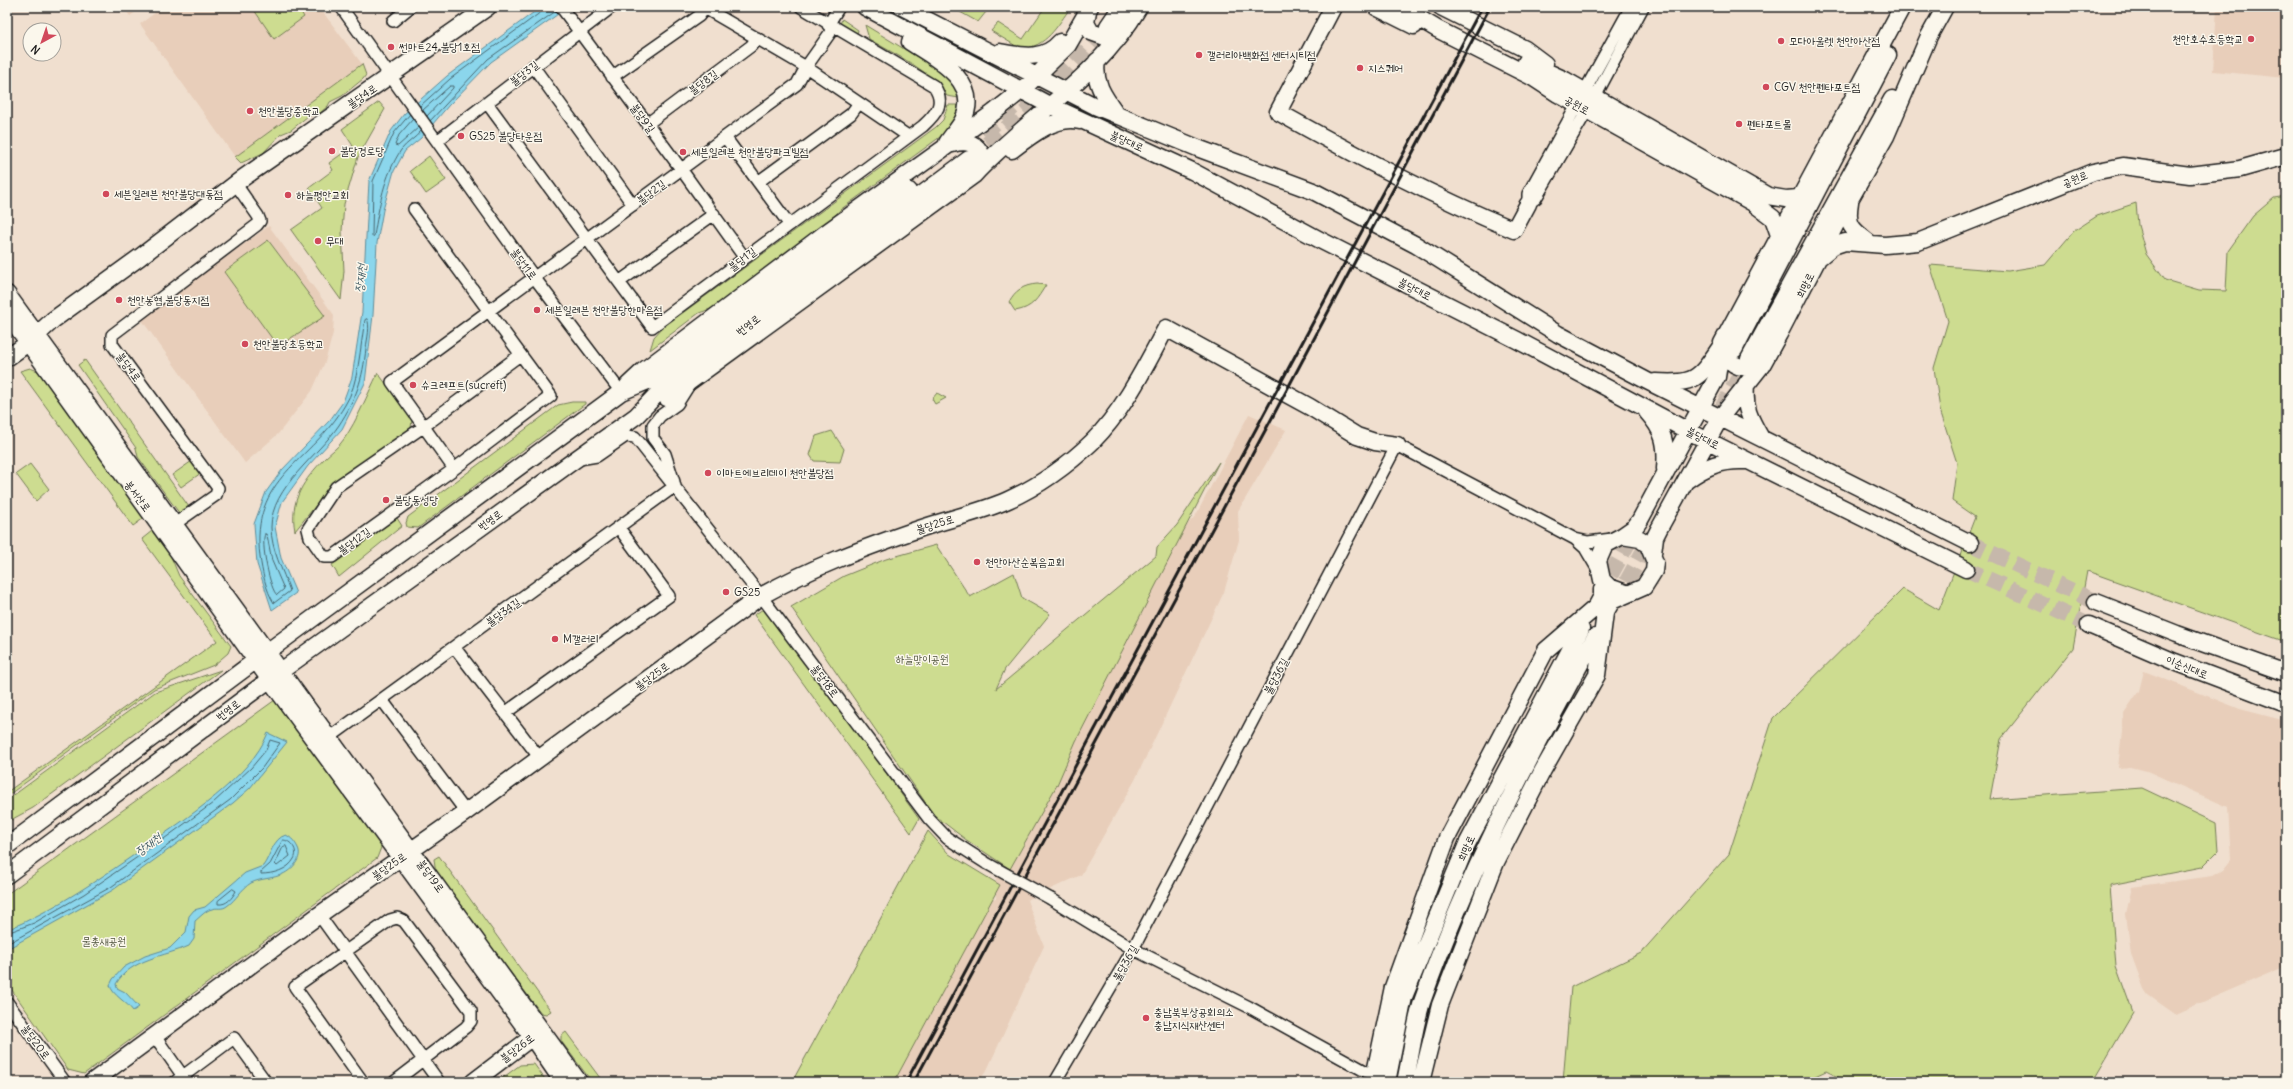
<svg xmlns="http://www.w3.org/2000/svg" width="2293" height="1089" font-family="Delius,'Poor Story',sans-serif">
  <rect width="100%" height="100%" fill="#f0dfcf"/>
  <filter id="ink" filterUnits="userSpaceOnUse"><feTurbulence type="fractalNoise" baseFrequency=".025" numOctaves="2"/><feDisplacementMap in="SourceGraphic" scale="8" xChannelSelector="R" yChannelSelector="G"/><feConvolveMatrix kernelMatrix="1 2 1 2 8 2 1 2 1" color-interpolation-filters="sRGB"/></filter>
  <g filter="url(#ink)">
    <path fill="#e8ceba" d="M123,7H142L130,16Z
      M163,7H319L362,64L235,157L140,24Z
      M2217,7H2286V78L2213,71Z
      M269,226L334,315L333,333L325,362L312,391L278,434L245,463L141,319Z
      M1249,414L1286,430L1238,511L1239,540L1224,592L1135,780L1081,875L1027,900L1044,946L987,1070L978,1082H863L962,891L996,899V856L1105,614L1196,515Z
      M2144,671L2240,709L2286,721V966L2175,1014L2148,995L2144,989L2131,954L2126,914L2132,887L2213,876L2223,870L2231,860L2228,807L2147,771L2131,767L2118,768L2124,713L2139,691Z"/>
    <path fill="#cddc90" stroke="#747c56" d="M252,7H308L301,12L304,17L274,39Z
      M951,7H978L986,12L978,22Z
      M1045,7H1071C1057,26 1047,47 1021,49L991,31L998,23L1023,39Z
      M842,19L858,30L857,34L840,24Z
      M865,25L945,74L957,87L959,98L947,96C929,69 897,56 869,39Z
      M362,64L366,75L363,79L342,96L330,102L328,106L320,113L308,116L291,130L281,134L263,153L241,163L235,157Z
      M379,102L385,109L358,157L344,204L342,231L344,271L341,300L291,230L322,208L309,188L333,170L329,163L353,146L342,129Z
      M948,105H958L957,117L940,137L840,210L823,229L722,305L699,313L650,350L654,337L662,328L936,127L943,120Z
      M429,156L446,180L426,194L410,171Z
      M2286,196V642L2087,571L2073,648L2001,739L1990,799L2142,788L2216,823L2218,851L2202,867L2110,885L2116,966L2133,1013L2093,1081L2104,1082H1848L1826,1071L1802,1082H1563L1571,987L1641,953L1729,854L1773,718L1903,589L1939,610L1975,517L1952,501L1957,463L1940,410L1934,368L1948,321L1930,265L2008,271L2045,265L2074,231L2097,216L2136,203L2138,225L2146,254L2165,280L2199,290L2226,291L2228,251L2253,216L2274,198Z
      M268,240L325,316L280,345L276,344L224,272Z
      M1037,284L1046,285C1037,299 1033,308 1015,311L1009,302C1015,290 1024,285 1037,284Z
      M85,360L189,507L180,514L138,457L136,448L78,365Z
      M30,368L38,371L144,518L133,526L20,371Z
      M378,373L412,419L411,428L334,483L295,531C289,500 304,480 325,458C331,452 339,447 344,439C358,419 367,395 378,373Z
      M937,393L946,398L935,404L932,399Z
      M572,402H585V404L418,528L407,527L406,523L408,517L558,405Z
      M832,431L844,449L840,462L814,461L810,455L816,436Z
      M192,461L201,473L181,487L172,475Z
      M1219,462L1076,741L1057,785L1010,869L965,839L934,815L791,607L844,576L886,559L936,545L970,597L1014,573L1022,598L1050,614L1005,669L996,689L1156,556L1157,547L1177,525Z
      M30,464L49,489L36,501L16,474Z
      M397,518L402,526L339,577L332,565Z
      M152,531L169,552L179,576L231,646L228,653L214,665L154,689L7,796V792L217,641L142,539Z
      M763,609L770,610L919,819L911,833L754,615Z
      M221,670L33,808L7,822V800L155,692Z
      M275,700L382,845L377,858L84,1074L68,1070L7,983V894Z
      M928,831L949,854L1000,885L894,1082H792Z
      M439,856L551,1011L546,1014L541,1013L436,873L434,859Z
      M566,1032L603,1082H592L561,1041V1036Z
      M534,1064L547,1082H531L527,1077L520,1082H497L520,1065Z"/>
    <path fill="#8bd6ec" stroke="#5f8c99" d="M541,7H568L491,62L449,105L421,138L405,151L394,171L383,210L377,243L373,315L365,383L342,429L308,466L282,502L275,527L281,558L296,593L272,610L257,564L254,524L266,492L282,470L330,420L343,402L352,377L362,312L369,181L391,131L404,114L447,76Z
      M268,733L287,742L250,788L233,803L113,890L7,949V930C58,908 102,877 147,846C186,818 250,778 268,733Z
      M286,835C292,838 295,842 298,848C303,858 292,870 283,874C273,879 261,878 251,883C241,889 236,900 227,906C222,910 217,907 212,909C206,910 200,917 195,921L194,939L189,946C166,956 130,959 116,984L117,988L125,992L139,1007L133,1011C127,1002 112,995 110,985L113,979L124,967L145,956L170,948L186,932L189,916L194,910L205,907L245,873L263,866C270,857 273,838 286,835Z"/>
    <g fill="none" stroke-linecap="round" stroke-linejoin="round">
      <path stroke="#48666f" stroke-width="1" d="M420,106L450,79L541,12L543,7
        M423,110L450,86H453V88L427,116
        M410,114L394,133L373,181L372,237L374,236C379,206 384,176 401,150C406,143 416,138 421,131
        M413,119L399,135L395,145L398,146L419,127
        M430,121L488,59L556,11
        M367,319C371,325 367,340 366,348C363,379 356,399 339,425C319,455 271,487 271,527C271,550 283,570 290,591L274,603C266,591 262,571 260,557C250,476 311,463 345,405C359,384 360,346 365,320Z
        M265,534L267,535L272,561L284,589L277,595C270,590 260,541 265,534Z
        M283,840C291,840 299,851 294,859C288,870 273,874 261,874V872L270,864Z
        M286,846L290,856L277,866L275,864L283,847Z
        M233,889L236,891C232,898 227,905 218,904V901Z
        M7,933L34,923L84,894L168,836L213,803L251,768L266,750L270,740L280,743L262,768L230,800L111,887L7,944"/>
      <path stroke="#c6b8ab" stroke-width="16" stroke-dasharray="16 8" stroke-linecap="butt" d="M983,134L1027,95
        M969,159L1035,104L1108,26
        M1721,410L1749,359
        M1970,543L2096,602
        M1966,569L2089,625
        M1599,596L1637,527
        M1615,603L1653,534"/>
      <defs>
        <path id="street" d="M341,7L534,277L621,392
          M561,7L681,169L744,257
          M703,7L806,67L908,136
          M393,21L410,7
          M828,25L839,7
          M533,66L633,205
          M612,77L699,16L705,8
          M487,103L652,327L923,126C936,114 946,103 934,86L801,7
          M647,124L751,46L757,38
          M725,137L789,224
          M437,141L612,7
          M758,182L851,114L859,103
          M1528,204L1536,198L1595,97L1643,7
          M1528,204V194L1631,7
          M414,209L551,396L454,469L332,557H324L310,537L308,529L336,487L423,427L520,355
          M619,282L714,214
          M579,459L597,456L626,436L635,437L761,596L929,819L947,838L986,863
          M454,469L392,382L797,84L806,67L830,33L831,27
          M674,482L665,454L653,438V425L660,416L677,404L689,385
          M169,528L216,495L218,488L112,344V335L257,225L260,221L258,216L235,183
          M1598,570L1585,548L1575,539L1588,542L1612,539
          M455,648L539,757
          M382,700L466,812
          M505,713L669,596L619,528
          M330,737L675,486
          M1051,899L1133,949L1249,1007L1374,1076
          M319,915L439,1082
          M7,1002L65,1082
          M154,1035L187,1082
          M175,1082L234,1038L266,1082
          M363,1082L295,987L390,920L397,918L404,921L471,1011V1021L466,1027L394,1082
          M1055,1082L1133,949L1397,445L1575,539"/>
        <path id="secondary" d="M865,7L1049,105L1192,171L1322,241L1517,340L1688,431L1966,569
          M902,7L1095,106L1200,149L1313,191L1416,245L1558,334L1649,382L1970,543
          M1333,7L1278,112C1355,155 1432,196 1514,230L1528,204
          M1376,7L1414,26
          M1400,7L1437,29L1532,77L1558,94L1753,203L1773,218L1779,235
          M1441,7L1525,49L1545,64
          M1088,11L1086,23L1091,32L1116,41
          M1108,26L1121,7
          M910,42C936,58 982,82 963,120C959,128 952,135 947,143
          M1000,52C1022,56 1044,61 1060,42
          M1097,61C1093,83 1105,98 1118,116
          M1526,62L1565,80L1768,196L1786,199L1798,198
          M952,144C967,140 977,142 983,158L977,170
          M1012,150C1030,136 1056,115 1080,121
          M1850,202C1846,227 1852,229 1871,244
          M1821,256L1833,246L1845,242L1885,245L1918,242L2093,172L2123,166L2190,175L2240,169L2286,156
          M7,294L579,1082
          M7,313L270,680L532,1037L563,1082
          M1734,350L1888,55
          M1722,351C1732,368 1743,370 1762,365
          M7,358L28,343L53,320L140,257L243,178L488,7
          M1749,359L1892,99
          M1655,382C1696,384 1698,380 1721,346
          M1746,384C1744,408 1749,417 1761,438
          M628,385L643,371L827,232L993,113L1022,90L1068,45L1090,7
          M667,398L974,175C1027,118 1100,76 1139,7
          M1647,412C1664,431 1667,444 1665,469
          M1687,480C1706,466 1722,460 1745,461
          M1622,536L1635,527L1640,520L1717,377L1722,343L1730,328L1902,7
          M1653,553L1655,537L1659,529L1720,418L1762,365L1779,334L1836,224L1886,136L1929,36L1945,7
          M2096,602L2177,634L2286,673
          M2089,625L2175,662L2286,704
          M7,846L267,652L621,392L650,380L909,191
          M7,875L281,671L636,416L660,391L969,159
          M92,1082L319,915L466,812L761,596C813,567 861,549 916,530C947,519 979,513 1008,500C1039,486 1068,465 1092,442C1124,410 1145,367 1166,328L1310,407L1357,436L1375,442L1397,445
          M473,1082L540,1031
          M1373,1082L1393,987L1447,838L1546,650L1596,607L1602,596V589
          M1387,1082L1404,997L1467,844L1581,629
          M1405,1082C1411,1056 1414,1027 1422,1002C1467,873 1530,756 1595,637
          M1421,1082L1440,1005L1496,862L1543,770L1597,675L1605,613L1612,601L1644,587L1654,571L1655,562L1648,545L1640,539L1622,536L1605,545L1598,561L1602,580L1609,587L1626,593"/>
      </defs>
      <use href="#street" stroke="#1c1c1c" stroke-width="14"/>
      <use href="#secondary" stroke="#1c1c1c" stroke-width="19"/>
      <use href="#street" stroke="#fbf7ec" stroke-width="11"/>
      <use href="#secondary" stroke="#fbf7ec" stroke-width="16"/>
      <path stroke="#1c1c1c" stroke-width="3" d="M906,1082L1482,7
        M914,1082L1273,416L1490,7"/>
      <defs>
        <path id="street-bridge" d="M986,863L1051,899"/>
      </defs>
      <use href="#street-bridge" stroke="#1c1c1c" stroke-width="14" stroke-linecap="butt"/>
      <use href="#street-bridge" stroke="#fbf7ec" stroke-width="11"/>
    </g>
  </g>
  <g fill="#d1495b" stroke="#fbf7ec" stroke-width="1.5">
    <circle cx="2251" cy="39" r="4"/>
    <circle cx="1781" cy="41" r="4"/>
    <circle cx="391" cy="47" r="4"/>
    <circle cx="1199" cy="55" r="4"/>
    <circle cx="1360" cy="68" r="4"/>
    <circle cx="1766" cy="87" r="4"/>
    <circle cx="250" cy="111" r="4"/>
    <circle cx="1739" cy="124" r="4"/>
    <circle cx="461" cy="136" r="4"/>
    <circle cx="332" cy="151" r="4"/>
    <circle cx="683" cy="152" r="4"/>
    <circle cx="106" cy="194" r="4"/>
    <circle cx="288" cy="195" r="4"/>
    <circle cx="318" cy="241" r="4"/>
    <circle cx="119" cy="300" r="4"/>
    <circle cx="537" cy="310" r="4"/>
    <circle cx="245" cy="344" r="4"/>
    <circle cx="413" cy="385" r="4"/>
    <circle cx="708" cy="473" r="4"/>
    <circle cx="386" cy="500" r="4"/>
    <circle cx="977" cy="562" r="4"/>
    <circle cx="726" cy="592" r="4"/>
    <circle cx="555" cy="639" r="4"/>
    <circle cx="1146" cy="1018" r="4"/>
  </g>
  <g text-anchor="middle" dominant-baseline="central" stroke-width="3" stroke-linejoin="round" paint-order="stroke">
    <g font-size="11" fill="#1c1c1c" stroke="#fbf7ec" text-anchor="start">
      <text x="2243" y="39" text-anchor="end">천안호수초등학교</text>
      <text x="1789" y="41">모다아울렛 천안아산점</text>
      <text x="399" y="47">썬마트24 불당1호점</text>
      <text x="1207" y="55">갤러리아백화점 센터시티점</text>
      <text x="1368" y="68">지스퀘어</text>
      <text x="1774" y="87">CGV 천안펜타포트점</text>
      <text x="258" y="111">천안불당중학교</text>
      <text x="1747" y="124">펜타포트몰</text>
      <text x="469" y="136">GS25 불당타운점</text>
      <text x="340" y="151">불당경로당</text>
      <text x="691" y="152">세븐일레븐 천안불당파크빌점</text>
      <text x="114" y="194">세븐일레븐 천안불당대동점</text>
      <text x="296" y="195">하늘평안교회</text>
      <text x="326" y="241">무대</text>
      <text x="127" y="300">천안농협 불당동지점</text>
      <text x="545" y="310">세븐일레븐 천안불당한마음점</text>
      <text x="253" y="344">천안불당초등학교</text>
      <text x="421" y="385">슈크레프트(sucreft)</text>
      <text x="716" y="473">이마트에브리데이 천안불당점</text>
      <text x="394" y="500">불당동성당</text>
      <text x="985" y="562">천안아산순복음교회</text>
      <text x="734" y="592">GS25</text>
      <text x="563" y="639">M갤러리</text>
      <text x="1154" y="1012">충남북부상공회의소<tspan x="1154" dy="13">충남지식재산센터</tspan></text>
    </g>
    <g font-size="11" fill="#1c1c1c" stroke="#fbf7ec">
      <text transform="translate(524 73) rotate(-38)">불당3길</text>
      <text transform="translate(703 82) rotate(-37)">불당8길</text>
      <text transform="translate(362 96) rotate(-34)">불당4로</text>
      <text transform="translate(1577 105) rotate(29)">공원로</text>
      <text transform="translate(643 118) rotate(53)">불당9길</text>
      <text transform="translate(1127 141) rotate(24)">불당대로</text>
      <text transform="translate(2075 179) rotate(-22)">공원로</text>
      <text transform="translate(651 192) rotate(-37)">불당2길</text>
      <text transform="translate(742 259) rotate(-37)">불당1길</text>
      <text transform="translate(524 264) rotate(54)">불당11로</text>
      <text transform="translate(1805 285) rotate(-63)">희망로</text>
      <text transform="translate(1415 289) rotate(27)">불당대로</text>
      <text transform="translate(748 325) rotate(-37)">번영로</text>
      <text transform="translate(129 367) rotate(54)">불당4로</text>
      <text transform="translate(1703 438) rotate(27)">불당대로</text>
      <text transform="translate(138 496) rotate(54)">봉서산로</text>
      <text transform="translate(490 520) rotate(-36)">번영로</text>
      <text transform="translate(935 524) rotate(-17)">불당25로</text>
      <text transform="translate(354 541) rotate(-36)">불당12길</text>
      <text transform="translate(503 612) rotate(-36)">불당34길</text>
      <text transform="translate(2187 667) rotate(22)">이순신대로</text>
      <text transform="translate(652 676) rotate(-36)">불당25로</text>
      <text transform="translate(1276 676) rotate(-62)">불당36길</text>
      <text transform="translate(825 681) rotate(53)">불당18로</text>
      <text transform="translate(228 710) rotate(-37)">번영로</text>
      <text transform="translate(1466 848) rotate(-66)">희망로</text>
      <text transform="translate(389 866) rotate(-35)">불당25로</text>
      <text transform="translate(431 876) rotate(54)">불당19로</text>
      <text transform="translate(1125 963) rotate(-61)">불당36길</text>
      <text transform="translate(36 1042) rotate(54)">불당20로</text>
      <text transform="translate(517 1048) rotate(-37)">불당26로</text>
    </g>
    <g font-size="11" fill="#51563f" stroke="#fbf7ec">
      <text x="922" y="659">하늘맞이공원</text>
      <text x="104" y="941">물총새공원</text>
    </g>
    <g font-size="12" font-style="italic" fill="#435d65" stroke="#fbf7ec">
      <text transform="translate(360 278) rotate(-84)">장재천</text>
      <text transform="translate(148 844) rotate(-36)">장재천</text>
    </g>
  </g>
  <rect width="2293" height="1089" fill="none" stroke="#fbf7ec" stroke-width="24"/>
  <rect x="12" y="12" width="2269" height="1065" fill="none" stroke="#1c1c1c" stroke-width="1.5" filter="url(#ink)"/>
  <g transform="translate(42 42) rotate(220)"><circle r="19" fill="#fbf7ec" stroke="#a29f99"/>
  <path d="M0-3L7 15L0 10L-7 15Z" fill="#d1495b"/>
  <text y="-6" font-size="11" font-weight="bold" text-anchor="middle" fill="#1c1c1c">N</text>
  </g>
</svg>
